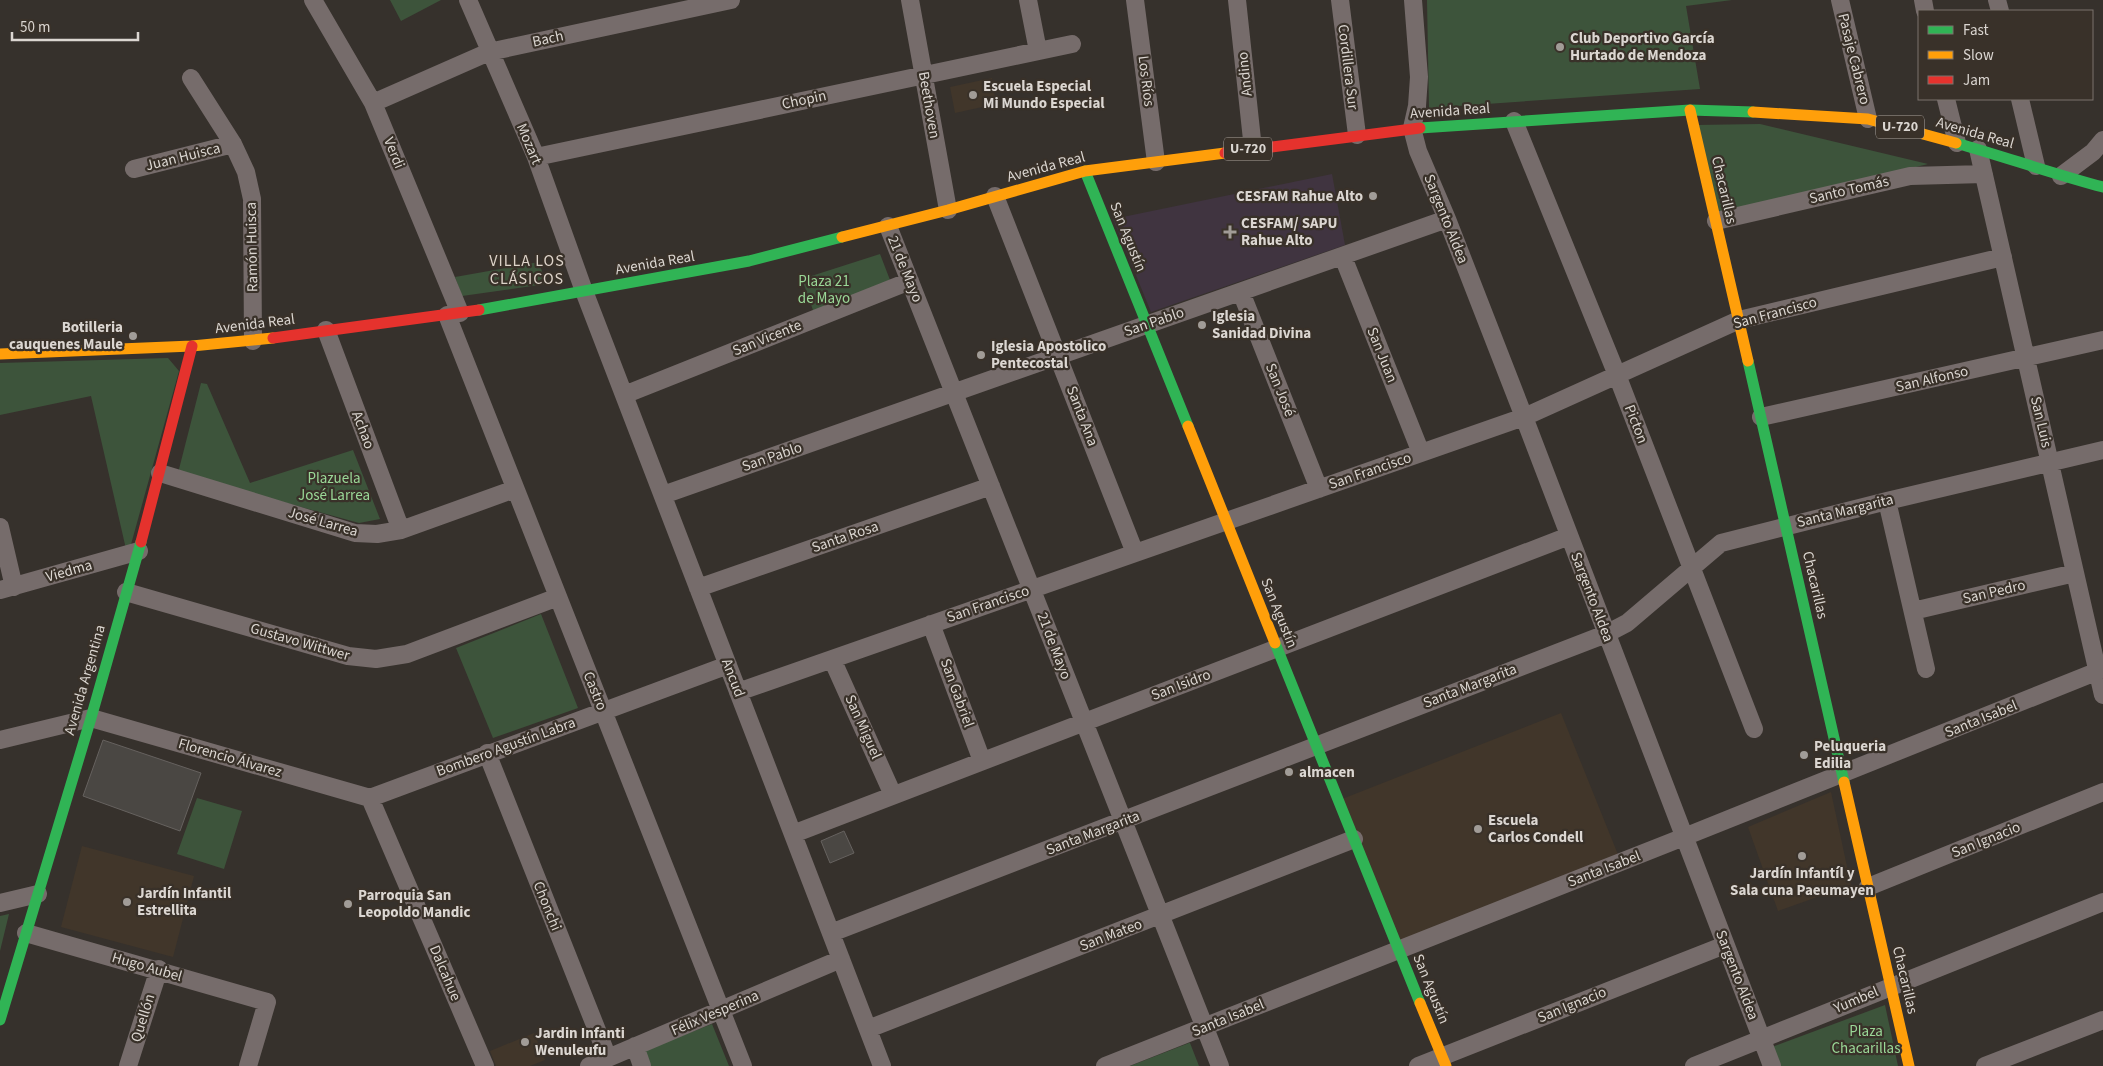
<svg xmlns="http://www.w3.org/2000/svg" width="2103" height="1066" font-family="'Source Sans 3',sans-serif">
  <rect width="100%" height="100%" fill="#36312c"/>
  <path fill="#41362a" d="M992,78L996,104L955,113L950,87Z
    M1561,713L1619,857L1395,945L1337,801Z
    M1831,792L1851,885L1778,911L1748,827Z
    M82,846L194,876L173,957L61,927Z
    M534,1033L545,1060L530,1066H496L490,1051Z"/>
  <path fill="#403440" d="M1332,174L1345,245L1151,312L1113,219Z"/>
  <path fill="#3d543b" d="M390,0H441L401,21Z
    M1427,0H1732L1686,6L1700,89L1429,108Z
    M1760,124L1928,164L1717,217L1696,125Z
    M880,254L890,280L814,313L802,279Z
    M539,262L546,284L462,296L455,277Z
    M168,358L179,371L130,548L126,549L91,396L0,415V363Z
    M201,383L207,384L250,483L353,450L380,519L359,523L178,473Z
    M541,614L578,708L493,738L456,648Z
    M197,798L242,811L224,869L177,854Z
    M9,914L0,951V916Z
    M1885,1005L1898,1066H1779L1772,1047Z
    M712,1024L729,1066H649L643,1051Z
    M1190,1043L1199,1066H1130L1189,1043Z"/>
  <path fill="#4a4743" stroke="#66625f" d="M103,740L201,773L180,831L83,796Z
    M844,831L854,853L830,863L821,841Z"/>
  <g fill="none" stroke-linecap="round" stroke-linejoin="round">
    <path stroke="#766c6b" stroke-width="18" d="M313,0L373,103L460,313
      M468,0L536,157L584,291L882,1066
      M910,0L948,210
      M1028,0L1038,51
      M1135,0L1156,162
      M1237,0L1253,149
      M1340,0L1357,135
      M1413,0L1419,77L1417,106L1412,128L1418,151L1447,219L1524,417L1772,1066
      M1840,0L1868,119
      M1923,0L1925,11
      M1997,0L2000,11
      M191,78L233,144L246,172L252,199L253,341
      M1946,99L1957,143
      M2020,99L2036,166
      M373,103L489,52L731,0
      M1514,121L1617,375L1754,729
      M1978,149L2103,695
      M536,157L1072,44
      M134,169L233,144
      M2061,176L2093,152L2103,140
      M995,196L1135,553
      M1716,221L1910,176L1984,174
      M888,226L1220,1066
      M1343,257L1421,453
      M1241,292L1319,489
      M447,315L743,1066
      M326,330L401,530
      M624,395L910,281
      M1761,417L2103,340
      M160,473L355,533L377,534L401,530L515,489
      M663,495L1447,219
      M1887,501L1926,669
      M0,527L14,587
      M698,588L991,486
      M0,590L139,551
      M126,592L348,656L376,659L407,654L558,597
      M1913,611L2075,573
      M931,624L982,761
      M832,659L893,795
      M738,692L1524,417L1739,320L2003,257
      M0,740L91,718L370,798
      M487,753L608,1058
      M370,798L728,665
      M370,798L485,1066
      M793,834L1569,536
      M1868,887L2103,792
      M0,903L38,894
      M26,933L267,1002L248,1066
      M831,933L1606,634L1627,623L1721,543L1887,501L2103,450
      M868,1029L1354,839
      M635,1046L642,1066
      M128,1066L159,969
      M589,1066L841,959
      M1105,1066L1684,837L2103,669
      M1418,1066L1725,945
      M1694,1066L2103,902
      M1985,1066L2103,1020"/>
    <path stroke="#30b455" stroke-width="11" d="M1420,128L1690,110L1753,112
      M1956,143C2005,157 2054,174 2103,187
      M1085,171L1188,426
      M479,310L749,261L842,237
      M1748,361L1844,782
      M1275,643L1420,1003
      M0,1020L91,718L141,542"/>
    <path stroke="#ff9f0a" stroke-width="11" d="M1690,110L1748,361
      M1753,112L1868,119L1956,143
      M842,237L948,210L1085,171L1225,153
      M0,354L192,346L273,338
      M1188,426L1275,643
      M1844,782L1909,1066
      M1420,1003L1446,1066"/>
    <path stroke="#e5322d" stroke-width="11" d="M1225,153L1420,128
      M273,338L479,310
      M141,542L192,346"/>
  </g>
  <g fill="#a19c97" stroke="#393129" stroke-width="2">
    <circle cx="1560" cy="47" r="5"/>
    <circle cx="973" cy="95" r="5"/>
    <circle cx="1373" cy="196" r="5"/>
    <path d="M1227.5 224.5h5v5h5v5h-5v5h-5v-5h-5v-5h5z"/>
    <circle cx="1202" cy="325" r="5"/>
    <circle cx="133" cy="336" r="5"/>
    <circle cx="981" cy="355" r="5"/>
    <circle cx="1804" cy="755" r="5"/>
    <circle cx="1289" cy="772" r="5"/>
    <circle cx="1478" cy="829" r="5"/>
    <circle cx="1802" cy="856" r="5"/>
    <circle cx="127" cy="902" r="5"/>
    <circle cx="348" cy="904" r="5"/>
    <circle cx="525" cy="1042" r="5"/>
  </g>
  <g text-anchor="middle" dominant-baseline="central" stroke-width="4.5" stroke-linejoin="round" paint-order="stroke">
    <g fill="#393129" stroke="#aaa49f" stroke-width="1">
      <rect x="1876" y="115.5" width="48" height="23" rx="4"/>
      <rect x="1224" y="137.5" width="48" height="23" rx="4"/>
    </g>
    <g font-size="14" font-weight="bold" fill="#dbd6d1">
      <text x="1900" y="127">U-720</text>
      <text x="1248" y="149">U-720</text>
    </g>
    <g font-size="15" font-weight="bold" fill="#dbd6d1" stroke="#393129" text-anchor="start">
      <text x="1570" y="38">Club Deportivo García<tspan x="1570" dy="17">Hurtado de Mendoza</tspan></text>
      <text x="983" y="86">Escuela Especial<tspan x="983" dy="17">Mi Mundo Especial</tspan></text>
      <text x="1363" y="196" text-anchor="end">CESFAM Rahue Alto</text>
      <text x="1241" y="223">CESFAM/ SAPU<tspan x="1241" dy="17">Rahue Alto</tspan></text>
      <text x="1212" y="316">Iglesia<tspan x="1212" dy="17">Sanidad Divina</tspan></text>
      <text x="123" y="327" text-anchor="end">Botilleria<tspan x="123" dy="17">cauquenes Maule</tspan></text>
      <text x="991" y="346">Iglesia Apostolico<tspan x="991" dy="17">Pentecostal</tspan></text>
      <text x="1814" y="746">Peluqueria<tspan x="1814" dy="17">Edilia</tspan></text>
      <text x="1299" y="772">almacen</text>
      <text x="1488" y="820">Escuela<tspan x="1488" dy="17">Carlos Condell</tspan></text>
      <text x="1802" y="873" text-anchor="middle">Jardín Infantíl y<tspan x="1802" dy="17">Sala cuna Paeumayen</tspan></text>
      <text x="137" y="893">Jardín Infantil<tspan x="137" dy="17">Estrellita</tspan></text>
      <text x="358" y="895">Parroquia San<tspan x="358" dy="17">Leopoldo Mandic</tspan></text>
      <text x="535" y="1033">Jardin Infanti<tspan x="535" dy="17">Wenuleufu</tspan></text>
    </g>
    <g font-size="15" fill="#dbd6d1" stroke="#393129">
      <text transform="translate(548 39) rotate(-12)">Bach</text>
      <text transform="translate(1854 59) rotate(76)">Pasaje Cabrero</text>
      <text transform="translate(1348 67) rotate(83)">Cordillera Sur</text>
      <text transform="translate(1245 74) rotate(-96)">Andino</text>
      <text transform="translate(1146 81) rotate(83)">Los Ríos</text>
      <text transform="translate(804 100) rotate(-12)">Chopin</text>
      <text transform="translate(929 105) rotate(80)">Beethoven</text>
      <text transform="translate(1450 111) rotate(-4)">Avenida Real</text>
      <text transform="translate(1975 133) rotate(16)">Avenida Real</text>
      <text transform="translate(529 144) rotate(67)">Mozart</text>
      <text transform="translate(394 153) rotate(68)">Verdi</text>
      <text transform="translate(183 157) rotate(-14)">Juan Huisca</text>
      <text transform="translate(1046 167) rotate(-15)">Avenida Real</text>
      <text transform="translate(1724 190) rotate(77)">Chacarillas</text>
      <text transform="translate(1849 190) rotate(-13)">Santo Tomás</text>
      <text transform="translate(1446 219) rotate(68)">Sargento Aldea</text>
      <text transform="translate(1128 237) rotate(68)">San Agustín</text>
      <text transform="translate(252 247) rotate(-91)">Ramón Huisca</text>
      <text transform="translate(655 263) rotate(-10)">Avenida Real</text>
      <text transform="translate(905 269) rotate(68)">21 de Mayo</text>
      <text transform="translate(1775 313) rotate(-15)">San Francisco</text>
      <text transform="translate(1154 322) rotate(-19)">San Pablo</text>
      <text transform="translate(255 324) rotate(-7)">Avenida Real</text>
      <text transform="translate(767 338) rotate(-22)">San Vicente</text>
      <text transform="translate(1382 355) rotate(68)">San Juan</text>
      <text transform="translate(1932 379) rotate(-13)">San Alfonso</text>
      <text transform="translate(1280 390) rotate(68)">San José</text>
      <text transform="translate(1082 416) rotate(69)">Santa Ana</text>
      <text transform="translate(2041 422) rotate(77)">San Luis</text>
      <text transform="translate(1636 424) rotate(69)">Picton</text>
      <text transform="translate(363 430) rotate(69)">Achao</text>
      <text transform="translate(772 457) rotate(-19)">San Pablo</text>
      <text transform="translate(1370 471) rotate(-19)">San Francisco</text>
      <text transform="translate(1845 511) rotate(-14)">Santa Margarita</text>
      <text transform="translate(323 522) rotate(16)">José Larrea</text>
      <text transform="translate(845 537) rotate(-19)">Santa Rosa</text>
      <text transform="translate(69 571) rotate(-16)">Viedma</text>
      <text transform="translate(1815 585) rotate(77)">Chacarillas</text>
      <text transform="translate(1994 592) rotate(-13)">San Pedro</text>
      <text transform="translate(1592 597) rotate(69)">Sargento Aldea</text>
      <text transform="translate(988 604) rotate(-19)">San Francisco</text>
      <text transform="translate(1279 613) rotate(68)">San Agustín</text>
      <text transform="translate(300 642) rotate(16)">Gustavo Wittwer</text>
      <text transform="translate(1054 646) rotate(69)">21 de Mayo</text>
      <text transform="translate(733 678) rotate(69)">Ancud</text>
      <text transform="translate(85 680) rotate(-74)">Avenida Argentina</text>
      <text transform="translate(1181 685) rotate(-21)">San Isidro</text>
      <text transform="translate(1470 686) rotate(-21)">Santa Margarita</text>
      <text transform="translate(595 691) rotate(68)">Castro</text>
      <text transform="translate(957 693) rotate(70)">San Gabriel</text>
      <text transform="translate(1981 719) rotate(-22)">Santa Isabel</text>
      <text transform="translate(863 727) rotate(66)">San Miguel</text>
      <text transform="translate(506 747) rotate(-20)">Bombero Agustín Labra</text>
      <text transform="translate(230 758) rotate(16)">Florencio Álvarez</text>
      <text transform="translate(1093 833) rotate(-21)">Santa Margarita</text>
      <text transform="translate(1986 840) rotate(-22)">San Ignacio</text>
      <text transform="translate(1604 869) rotate(-21)">Santa Isabel</text>
      <text transform="translate(547 906) rotate(68)">Chonchi</text>
      <text transform="translate(1111 935) rotate(-21)">San Mateo</text>
      <text transform="translate(147 967) rotate(16)">Hugo Aubel</text>
      <text transform="translate(445 973) rotate(67)">Dalcahue</text>
      <text transform="translate(1737 975) rotate(69)">Sargento Aldea</text>
      <text transform="translate(1905 980) rotate(77)">Chacarillas</text>
      <text transform="translate(1431 989) rotate(68)">San Agustín</text>
      <text transform="translate(1856 1000) rotate(-23)">Yumbel</text>
      <text transform="translate(1572 1005) rotate(-22)">San Ignacio</text>
      <text transform="translate(715 1013) rotate(-23)">Félix Vesperina</text>
      <text transform="translate(143 1018) rotate(-73)">Quellón</text>
      <text transform="translate(1228 1018) rotate(-22)">Santa Isabel</text>
    </g>
    <g font-size="15" fill="#9ad897" stroke="#393129">
      <text x="824" y="281">Plaza 21<tspan x="824" dy="17">de Mayo</tspan></text>
      <text x="334" y="478">Plazuela<tspan x="334" dy="17">José Larrea</tspan></text>
      <text x="1866" y="1031">Plaza<tspan x="1866" dy="17">Chacarillas</tspan></text>
    </g>
    <g font-size="16" letter-spacing="1" fill="#ddd3c9" stroke="#393129">
      <text x="527" y="261">VILLA LOS<tspan x="527" dy="18">CLÁSICOS</tspan></text>
    </g>
  </g>
  <rect x="1918" y="10" width="175" height="90" fill="#393129" stroke="#7a736c"/>
  <rect x="1928" y="26" width="25" height="8" fill="#30b455" stroke="#7a736c"/>
  <text x="1963" y="35" font-size="15" fill="#dbd6d1">Fast</text>
  <rect x="1928" y="51" width="25" height="8" fill="#ff9f0a" stroke="#7a736c"/>
  <text x="1963" y="60" font-size="15" fill="#dbd6d1">Slow</text>
  <rect x="1928" y="76" width="25" height="8" fill="#e5322d" stroke="#7a736c"/>
  <text x="1963" y="85" font-size="15" fill="#dbd6d1">Jam</text>
  <path d="M12 32v8h126v-8" fill="none" stroke="#dbd6d1" stroke-width="2.5"/>
  <text x="20" y="32" font-size="15" fill="#dbd6d1" stroke="#393129" stroke-width="4" paint-order="stroke">50 m</text>
</svg>
